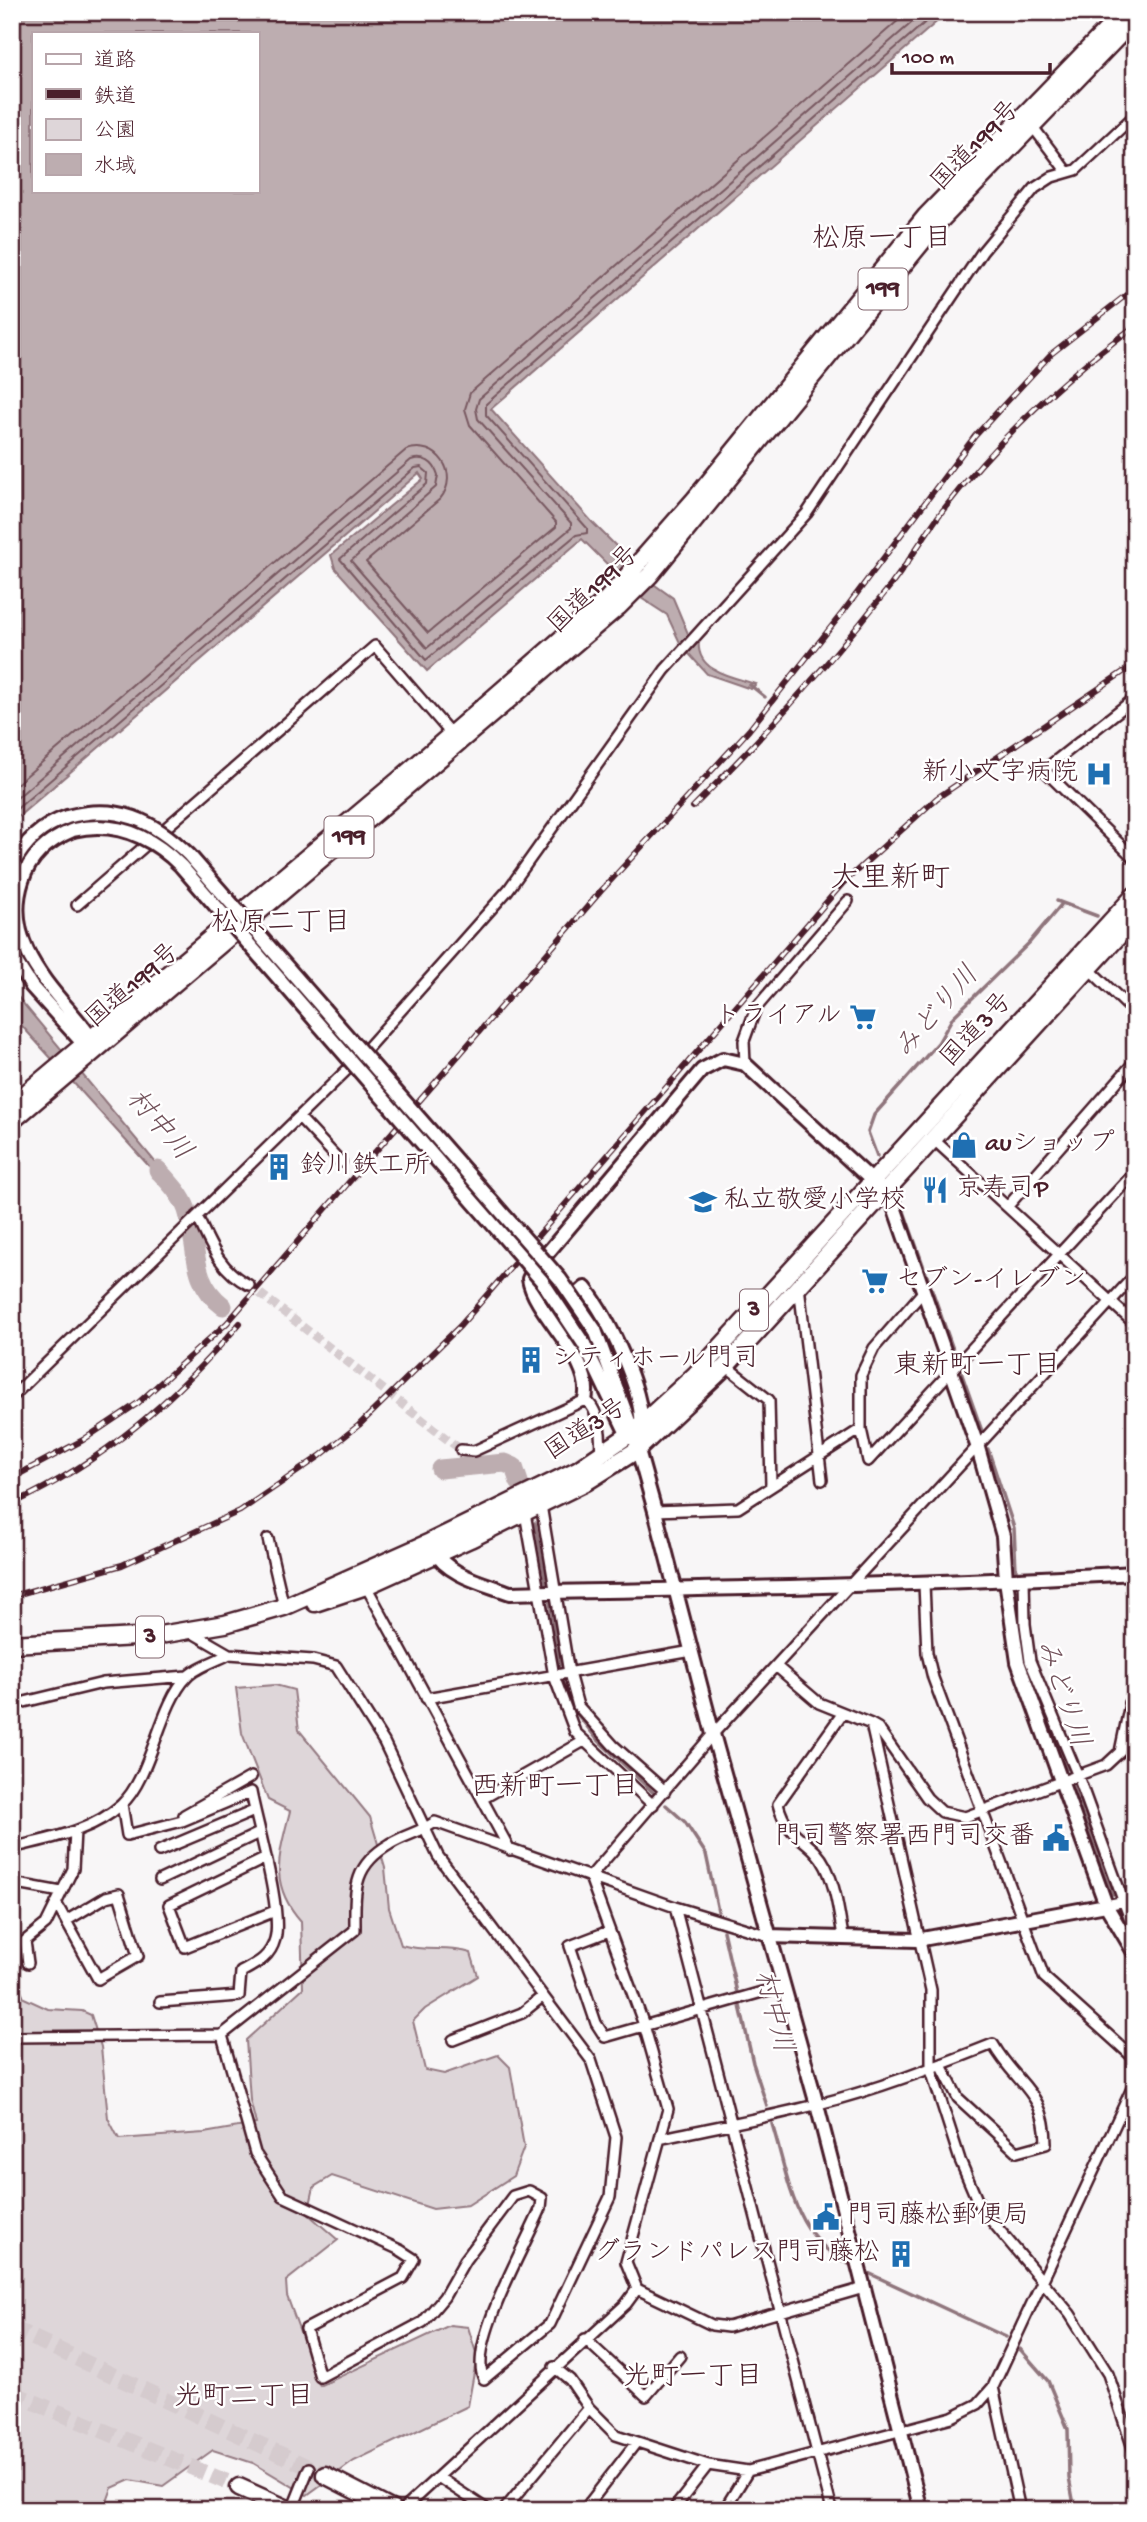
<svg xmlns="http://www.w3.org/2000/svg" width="1147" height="2522" font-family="'Gochi Hand','Klee One',sans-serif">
  <rect width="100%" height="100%" fill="#f8f6f7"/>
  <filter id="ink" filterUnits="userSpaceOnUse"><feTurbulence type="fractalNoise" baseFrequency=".0143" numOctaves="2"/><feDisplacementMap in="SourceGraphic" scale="14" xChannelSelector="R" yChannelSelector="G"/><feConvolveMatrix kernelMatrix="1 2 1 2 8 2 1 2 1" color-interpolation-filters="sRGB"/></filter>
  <g filter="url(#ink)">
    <path fill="#ded6d9" stroke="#947a82" stroke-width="2" d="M275,1685L294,1690L299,1730L370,1817L385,1868L389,1908L401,1945C429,1953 445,1945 471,1953L478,1976L425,2009L413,2021L425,2070L444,2074L498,2055L510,2067L524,2147L513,2176L468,2205L433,2209L332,2176L314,2187L308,2214L338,2240L286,2281L287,2296L320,2386L450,2325L468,2327L477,2356L468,2406L354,2461L307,2495L253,2463L213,2450L163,2486L130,2480L112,2488L104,2510H12V1971L24,1998L48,2009L82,2011L91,2015L101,2047L108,2118L119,2139L204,2133L256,2124L250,2100L246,2040L303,1988L301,1921C268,1884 279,1855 290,1811L268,1800L242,1733L236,1688Z"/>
    <path fill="#bdadb0" stroke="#8f747b" stroke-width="2" fill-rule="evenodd" d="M12,12H948L491,409L593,523L655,585L673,598L689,636L699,640C695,672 733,677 756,684L751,689L707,674L681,645L667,615L641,598L582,539L427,671L335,568L331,555L423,479L419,473L12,822ZM33,33H257V191H33Z
      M12,990L171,1181L174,1187L167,1186L12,1015Z"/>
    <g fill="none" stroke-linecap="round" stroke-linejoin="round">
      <path stroke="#785860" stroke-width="2" d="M12,788L406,450C437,439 461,474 440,499L366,562L428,633L556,527V522L470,425L465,409L470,393L908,12
        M12,802L411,460C424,456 434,462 438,475L436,487L351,561L427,648L571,528V523L478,419L476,409L479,399L924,12
        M12,813L415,468L421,467L428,473L427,484L340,559L426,660L576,535L587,533V528L486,415V404L937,12"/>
      <path stroke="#8f747b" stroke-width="3.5" d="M750,685L765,697
        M1057,901L1097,916
        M877,1156L868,1132L874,1115L938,1043L953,1017L1029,943L1061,905
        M900,1200L982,1431
        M988,1449L1014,1528L1016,1570
        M535,1523L546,1582
        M1017,1589L1019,1629
        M550,1601L560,1665
        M1022,1650L1027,1670
        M561,1677L565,1693
        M1037,1697L1067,1769
        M567,1701L596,1738L658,1797
        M1073,1786L1113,1894
        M666,1805L685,1822L706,1854L718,1911
        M1120,1911L1135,1938
        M723,1931L753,2063L767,2106
        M772,2124C790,2182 793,2240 855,2267
        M862,2270L1006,2337
        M1020,2349L1048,2381L1068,2429L1069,2478L1075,2510"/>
      <path stroke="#bdadb0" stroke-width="19" d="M158,1170C169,1182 181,1194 187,1210C198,1246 190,1281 223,1306
        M440,1469L505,1463L514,1467L519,1482"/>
      <path stroke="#d5cbce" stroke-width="9" stroke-dasharray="9 4.5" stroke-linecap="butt" d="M249,1285L461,1450"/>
      <path stroke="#d5cbce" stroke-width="16" stroke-dasharray="16 8" stroke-linecap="butt" d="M12,2328L325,2475
        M12,2393L239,2487"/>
      <defs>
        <path id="street" d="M1030,123L1067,172
          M1135,698L1044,770L1135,859
          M77,905L375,646L452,735
          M1086,966L1135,1013
          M745,1064L744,1041L756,1008L848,901
          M299,1117L341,1162
          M932,1138L1135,1324
          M1008,1206L1135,1061
          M197,1216C210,1244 220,1271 249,1285
          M799,1286L822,1480
          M726,1366L769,1400L771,1486
          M12,1397L355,1062L508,890L665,670L807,513L982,252L1035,188L1052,177L1076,170L1135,115
          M861,1429L868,1461L1135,1172
          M461,1450L474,1451L585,1400C599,1408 602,1438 600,1454
          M541,1505L569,1673L578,1706L613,1745L665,1791
          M655,1511L738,1508L861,1429V1375L874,1348L922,1293
          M525,1513L554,1676L575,1732L653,1805
          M268,1539L284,1607
          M1024,1579L1025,1624L1030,1661L1078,1776L1135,1933
          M924,1584L927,1653L933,1678L1044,1977L1135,2059
          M366,1586L510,1850
          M191,1632L229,1654L313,1660L336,1666L384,1742L438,1856L591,2060L616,2137L610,2197L550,2324L484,2379C467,2345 526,2245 541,2208L542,2198L529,2191L513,2196L465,2260L444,2297L423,2322L320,2377L306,2329L403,2278L414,2259L400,2250L283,2196L255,2153L222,2035
          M777,1667L819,1703L871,1724L931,1990V2070L960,2160L980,2207L1070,2314L1108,2374L1135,2454
          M426,1698L692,1651
          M1129,1703L1135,1719
          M12,1705L103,1683L187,1676
          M12,1708V1729
          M842,1714L778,1804C787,1840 812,1838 826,1867C836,1888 839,1914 843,1936
          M871,1724L878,1728L927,1798L942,1812L965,1817L1106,1765L1120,1752L1135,1680
          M482,1799L584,1741
          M122,1804L127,1835L182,1821L251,1792C257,1824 283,1912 275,1939C270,1958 256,1964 241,1972L239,1996L160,2002
          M184,1815L251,1777
          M12,1848C50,1838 91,1832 121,1805C152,1777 159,1705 187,1677C196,1667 217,1661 229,1654
          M159,1851L254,1811
          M264,1859L169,1905L185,1947L275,1911
          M590,1877L713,1734L1135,1275
          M590,1877L644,2025L668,2109L626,2262L637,2289L712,2325L728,2327L864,2288
          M160,1880L259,1833
          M12,1883L61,1892
          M56,1903L98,1979L138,1956L119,1894L106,1897L66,1921
          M1106,1905L1135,1899
          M675,1907L832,2510
          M609,1931L570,1946L596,2023L605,2037L783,1986
          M28,1963L25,1941L46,1924L73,1869L75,1831
          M12,2037L222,2035L355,1930C355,1891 352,1866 390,1844C404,1835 421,1832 435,1822L675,1907L769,1936
          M453,2040L522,2013L543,1996
          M663,2138C713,2127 765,2118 815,2105C876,2090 935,2067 993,2044C1016,2085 1046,2091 1046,2144L1017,2152L958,2098L941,2065
          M585,2339L646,2396L680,2356
          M554,2367L570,2380L589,2408L616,2435L708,2465L748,2471L952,2417L978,2404L993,2387L1135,2082
          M993,2387L1020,2510
          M438,2477L488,2510
          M590,2502L599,2510
          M292,2510L309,2468
          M402,2510L626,2304L637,2289
          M504,2510L589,2408
          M584,2510L635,2444
          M673,2510L708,2465
          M724,2510L748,2471"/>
        <path id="secondary" d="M73,830C49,840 30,855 22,881C5,933 37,973 69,1010C78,1021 89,1032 95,1045
          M12,866C24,842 41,826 67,817
          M12,956L32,987L89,1050
          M554,1316L585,1288C608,1317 645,1393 641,1429
          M595,1330L633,1432L655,1511L713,1734L817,2105L921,2510
          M584,1344L629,1438
          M585,1400C595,1359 535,1316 529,1279L534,1269L702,1070L723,1059L745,1064L891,1198L978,1448L1003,1536L1006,1580L1018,1662L1106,1905L1135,1954
          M433,1549C447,1576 484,1583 510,1593C719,1589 927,1585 1135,1573
          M769,1936L917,1940L1106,1905"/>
        <path id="highway" d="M12,1105L399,780L607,599L695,499L926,216L1124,12
          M12,1121L618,607L650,575L935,226L1135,19
          M315,1603L366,1586L470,1539L586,1482L637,1450L726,1366L1135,918
          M12,1644L154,1636L225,1624L284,1607L430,1542L577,1470L633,1432L695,1375L1135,895
          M325,2475L393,2510
          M239,2487L290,2510"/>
      </defs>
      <use href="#street" stroke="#4a1f2b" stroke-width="14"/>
      <use href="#secondary" stroke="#4a1f2b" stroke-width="18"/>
      <use href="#highway" stroke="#4a1f2b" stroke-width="21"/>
      <use href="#street" stroke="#fff" stroke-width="9"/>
      <use href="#secondary" stroke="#fff" stroke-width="12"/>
      <use href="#highway" stroke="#fff" stroke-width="16"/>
      <defs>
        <path id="rail" d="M693,807C763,737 830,663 891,585C909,562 923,537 940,514C996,441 1060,380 1135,326
          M12,1478L83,1440L138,1403L227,1323L601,891L749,730L843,612L975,436L1051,354L1135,288
          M12,1504C106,1460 174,1400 240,1323
          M12,1596L122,1565L240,1511L320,1456L359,1425L460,1326L843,883L937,798L1135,664"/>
      </defs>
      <use href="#rail" stroke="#4a1f2b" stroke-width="6"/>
      <use href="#rail" stroke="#fff" stroke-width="3.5" stroke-dasharray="10" stroke-linecap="butt"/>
      <defs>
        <path id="secondary-bridge" d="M67,817C117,803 153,820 189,855L560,1279L595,1330
          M73,830C116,820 151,836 181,866L542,1281L584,1344"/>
      </defs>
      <use href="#secondary-bridge" stroke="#4a1f2b" stroke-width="18" stroke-linecap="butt"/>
      <use href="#secondary-bridge" stroke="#fff" stroke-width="12"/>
    </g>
  </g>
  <defs>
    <symbol id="hospital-bare" viewBox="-9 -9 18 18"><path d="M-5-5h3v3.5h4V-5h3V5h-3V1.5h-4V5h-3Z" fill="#1f6fb2" stroke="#fff" stroke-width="2.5" paint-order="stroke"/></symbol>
    <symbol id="supermarket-bare" viewBox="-9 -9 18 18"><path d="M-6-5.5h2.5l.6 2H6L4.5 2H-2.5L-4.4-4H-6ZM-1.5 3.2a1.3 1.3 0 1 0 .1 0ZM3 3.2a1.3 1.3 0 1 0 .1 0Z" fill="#1f6fb2" stroke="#fff" stroke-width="2.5" paint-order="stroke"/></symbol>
    <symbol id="shop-bare" viewBox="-9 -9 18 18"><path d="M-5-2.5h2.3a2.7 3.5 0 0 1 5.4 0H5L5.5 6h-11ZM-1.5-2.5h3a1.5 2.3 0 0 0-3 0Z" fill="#1f6fb2" stroke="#fff" stroke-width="2.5" paint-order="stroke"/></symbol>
    <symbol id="building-bare" viewBox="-9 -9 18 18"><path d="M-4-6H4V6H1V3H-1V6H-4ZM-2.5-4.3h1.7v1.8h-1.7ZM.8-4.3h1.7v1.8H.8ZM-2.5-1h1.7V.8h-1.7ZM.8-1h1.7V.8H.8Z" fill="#1f6fb2" stroke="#fff" stroke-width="2.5" paint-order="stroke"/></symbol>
    <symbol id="restaurant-bare" viewBox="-9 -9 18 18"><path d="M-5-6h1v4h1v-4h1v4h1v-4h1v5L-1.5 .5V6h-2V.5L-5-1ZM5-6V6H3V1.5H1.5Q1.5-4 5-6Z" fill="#1f6fb2" stroke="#fff" stroke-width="2.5" paint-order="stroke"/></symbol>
    <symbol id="school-bare" viewBox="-9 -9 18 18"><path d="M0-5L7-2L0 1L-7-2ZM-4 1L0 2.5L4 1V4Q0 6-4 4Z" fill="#1f6fb2" stroke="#fff" stroke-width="2.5" paint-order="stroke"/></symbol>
    <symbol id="civic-bare" viewBox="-9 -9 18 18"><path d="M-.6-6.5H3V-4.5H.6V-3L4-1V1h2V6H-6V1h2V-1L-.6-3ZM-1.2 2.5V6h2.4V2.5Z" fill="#1f6fb2" stroke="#fff" stroke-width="2.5" paint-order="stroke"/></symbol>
  </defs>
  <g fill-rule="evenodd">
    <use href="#hospital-bare" x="1080" y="755" width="38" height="38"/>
    <use href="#supermarket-bare" x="844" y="998" width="38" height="38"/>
    <use href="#shop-bare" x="945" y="1126" width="38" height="38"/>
    <use href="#building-bare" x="260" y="1148" width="38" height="38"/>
    <use href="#restaurant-bare" x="916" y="1171" width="38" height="38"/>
    <use href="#school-bare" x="684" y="1183" width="38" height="38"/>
    <use href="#supermarket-bare" x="856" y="1262" width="38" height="38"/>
    <use href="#building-bare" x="512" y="1341" width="38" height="38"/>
    <use href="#civic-bare" x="1037" y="1819" width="38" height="38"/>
    <use href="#civic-bare" x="807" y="2198" width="38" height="38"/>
    <use href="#building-bare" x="882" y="2235" width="38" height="38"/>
  </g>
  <g text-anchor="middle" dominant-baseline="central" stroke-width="5" stroke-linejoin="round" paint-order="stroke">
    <g fill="#fff" stroke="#80626b" stroke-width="2">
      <rect x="858.5" y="268.5" width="49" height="41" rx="5"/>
      <rect x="324.5" y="816.5" width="49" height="41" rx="5"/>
      <rect x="740" y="1289.5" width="28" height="41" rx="5"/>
      <rect x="136" y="1616.5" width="28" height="41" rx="5"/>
    </g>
    <g font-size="24" font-weight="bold" fill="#4a1f2b">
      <text x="883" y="289">199</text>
      <text x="349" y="837">199</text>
      <text x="754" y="1310">3</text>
      <text x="150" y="1637">3</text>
    </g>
    <g font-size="26" fill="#4a1f2b" stroke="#fff">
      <text transform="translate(977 147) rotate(-46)">国道199号</text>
      <text transform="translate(595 591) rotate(-44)">国道199号</text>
      <text transform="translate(134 987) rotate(-41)">国道199号</text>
      <text transform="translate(978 1031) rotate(-47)">国道3号</text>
      <text transform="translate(587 1431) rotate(-33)">国道3号</text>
    </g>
    <g font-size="26" fill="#4a1f2b" stroke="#fff" text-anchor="start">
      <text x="1078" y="774" text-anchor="end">新小文字病院</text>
      <text x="842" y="1017" text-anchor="end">トライアル</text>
      <text x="985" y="1145">auショップ</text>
      <text x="300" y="1167">鈴川鉄工所</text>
      <text x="956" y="1190">京寿司P</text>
      <text x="724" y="1202">私立敬愛小学校</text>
      <text x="896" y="1281">セブン-イレブン</text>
      <text x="552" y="1360">シティホール門司</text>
      <text x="1035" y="1838" text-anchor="end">門司警察署西門司交番</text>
      <text x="847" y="2217">門司藤松郵便局</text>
      <text x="880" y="2254" text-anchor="end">グランドパレス門司藤松</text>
    </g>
    <g font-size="28" fill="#4a1f2b" stroke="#fff">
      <text x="882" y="240">松原一丁目</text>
      <text x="281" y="924">松原二丁目</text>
      <text x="977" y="1367">東新町一丁目</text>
      <text x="555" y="1788">西新町一丁目</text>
      <text x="693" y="2378">光町一丁目</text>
      <text x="244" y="2398">光町二丁目</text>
    </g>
    <g font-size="28" font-style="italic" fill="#72515a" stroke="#fff">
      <text transform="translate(938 1013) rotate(-49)">みどり川</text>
      <text transform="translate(158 1126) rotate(49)">村中川</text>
      <text transform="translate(1061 1694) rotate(71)">みどり川</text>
      <text transform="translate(772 2012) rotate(76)">村中川</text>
    </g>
    <g font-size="30" fill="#4a1f2b" stroke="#fff">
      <text x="890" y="880">大里新町</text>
    </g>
  </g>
  <rect width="1147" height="2522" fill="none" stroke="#fff" stroke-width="42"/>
  <rect x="21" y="21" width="1105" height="2480" fill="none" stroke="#4a1f2b" stroke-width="2.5" filter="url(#ink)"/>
  <rect x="32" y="32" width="228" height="161" fill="#ffffff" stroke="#b7a5aa" stroke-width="2"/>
  <rect x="46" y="54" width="35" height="10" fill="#ffffff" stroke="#b7a5aa" stroke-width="2"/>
  <text x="94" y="66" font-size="21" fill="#4a1f2b">道路</text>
  <rect x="46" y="89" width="35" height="10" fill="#4a1f2b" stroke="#b7a5aa" stroke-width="2"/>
  <text x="94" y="102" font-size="21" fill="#4a1f2b">鉄道</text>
  <rect x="46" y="119" width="35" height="21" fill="#ded6d9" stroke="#b7a5aa" stroke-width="2"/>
  <text x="94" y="136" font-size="21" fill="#4a1f2b">公園</text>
  <rect x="46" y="154" width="35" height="21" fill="#bdadb0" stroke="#b7a5aa" stroke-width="2"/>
  <text x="94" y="172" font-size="21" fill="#4a1f2b">水域</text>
  <path d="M892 63v10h158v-10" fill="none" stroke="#4a1f2b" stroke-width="3.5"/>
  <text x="902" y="63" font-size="21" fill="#4a1f2b" stroke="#ffffff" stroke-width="5" paint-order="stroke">100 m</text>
</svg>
